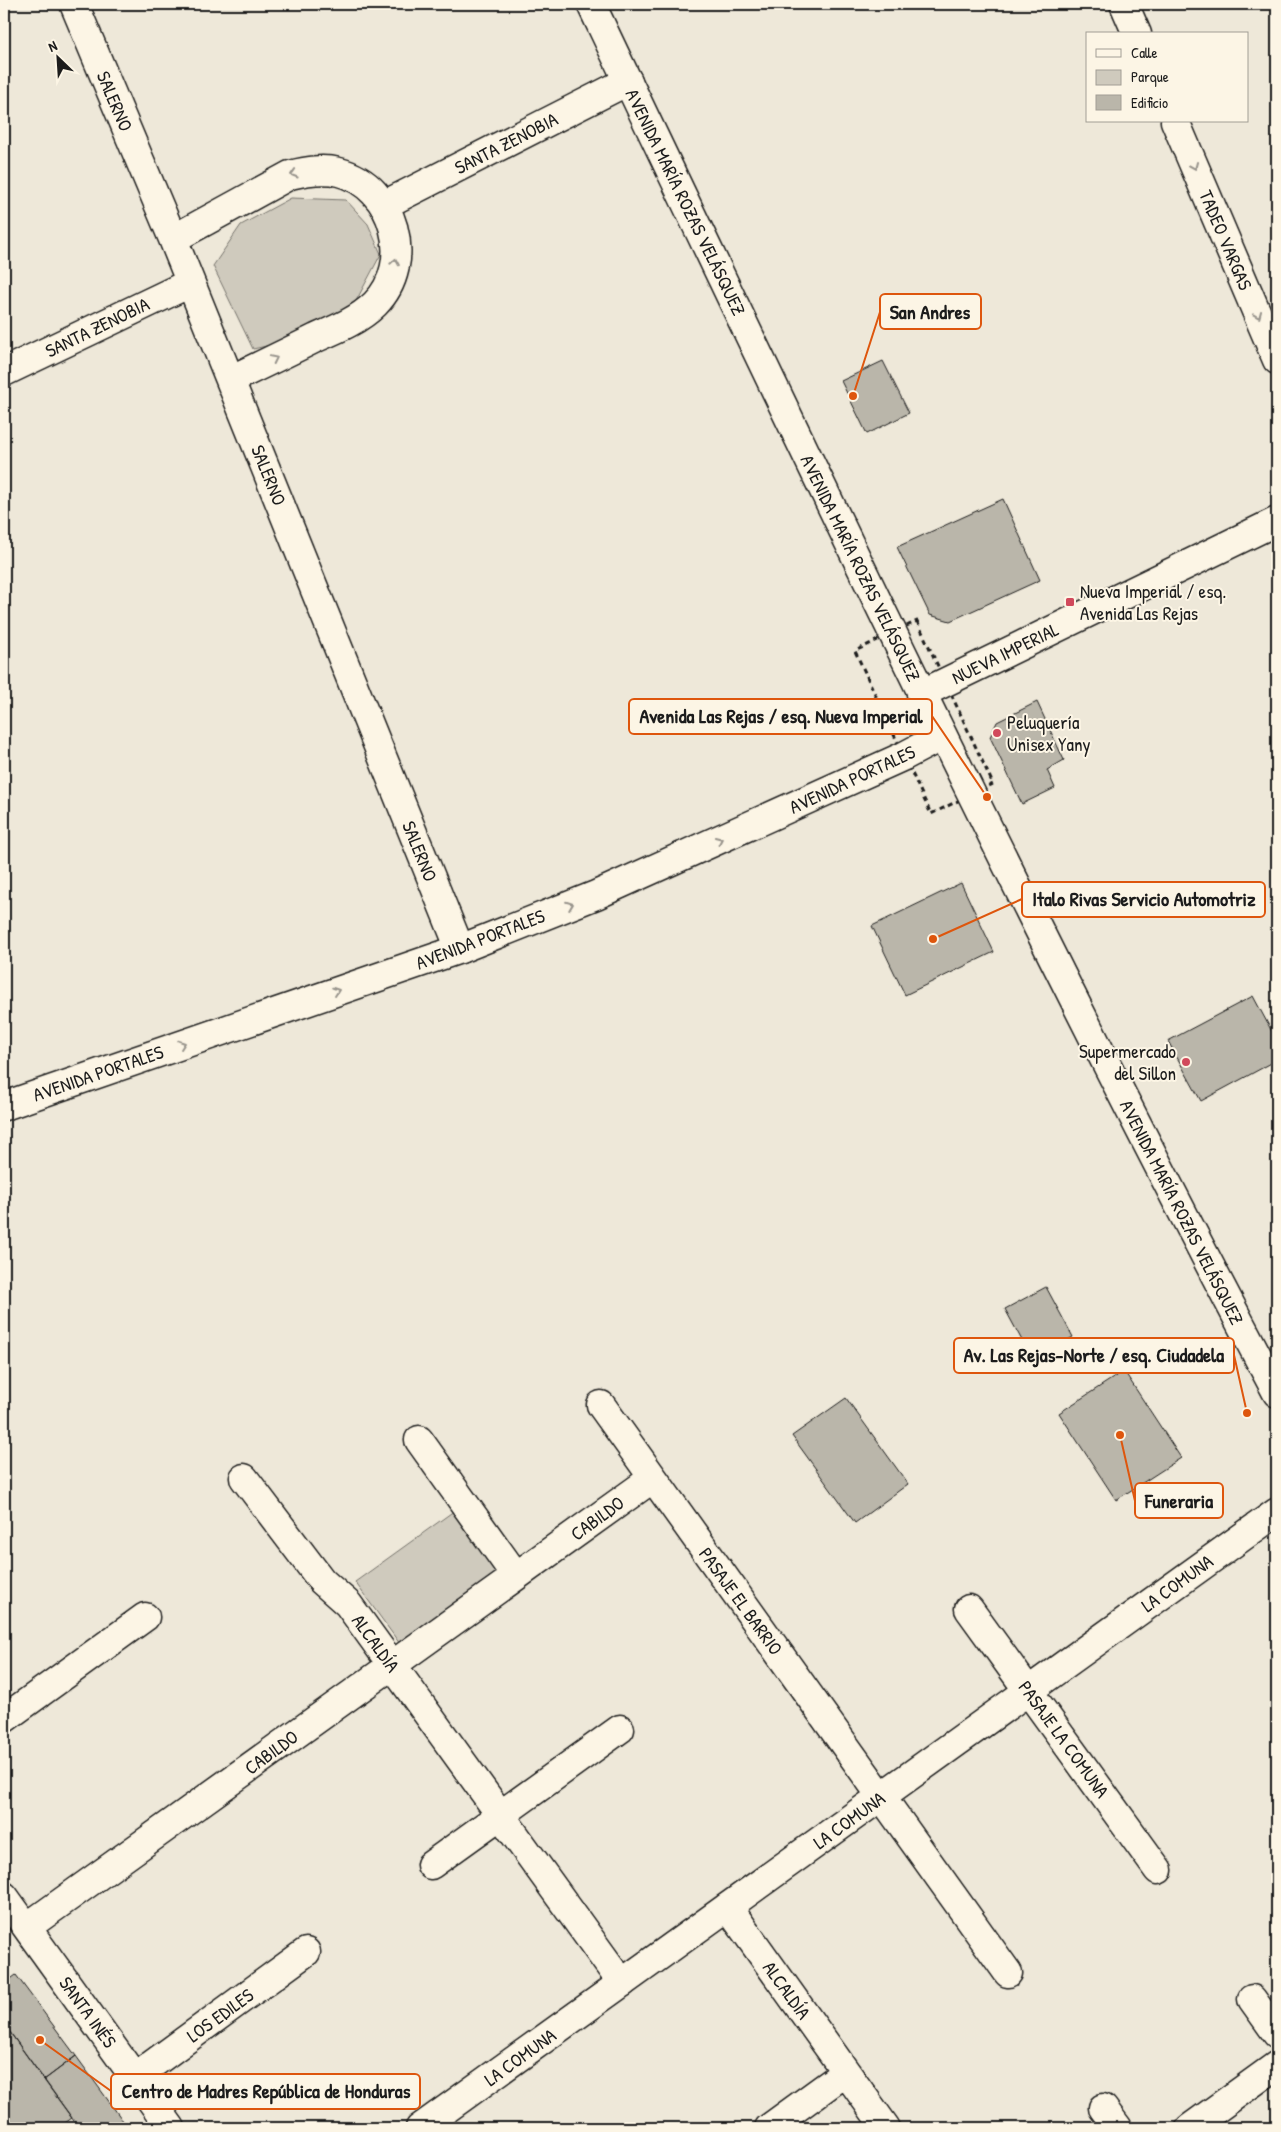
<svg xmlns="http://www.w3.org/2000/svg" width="1281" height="2132" font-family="'Patrick Hand',sans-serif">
  <rect width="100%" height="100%" fill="#eee8d9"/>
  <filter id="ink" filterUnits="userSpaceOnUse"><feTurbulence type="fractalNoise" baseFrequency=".02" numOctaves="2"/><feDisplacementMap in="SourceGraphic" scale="10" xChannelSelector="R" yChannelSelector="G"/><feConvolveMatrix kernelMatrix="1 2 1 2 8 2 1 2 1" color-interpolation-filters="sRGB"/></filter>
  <g filter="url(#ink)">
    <path fill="#cfcabd" stroke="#76736c" d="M291,198L346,200L368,224L381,254L356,301L306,337L253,349L213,266L241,225Z
      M458,1508L504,1572L400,1644L355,1582Z"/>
    <path fill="#bab6aa" stroke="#1c1c1c" d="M883,361L909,413L867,434L841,381Z
      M1003,499L1040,580L950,621L930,615L897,547Z
      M1037,702L1064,760L1047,770L1055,788L1022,804L990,737L997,722Z
      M961,883L994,952L905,995L872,926Z
      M1253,996L1277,1041V1060L1201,1101L1168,1041Z
      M1046,1287L1073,1337L1032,1359L1005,1309Z
      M1124,1371L1181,1458L1116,1500L1059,1413Z
      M846,1398L908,1484L855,1523L792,1436Z
      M16,1975L76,2056L44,2080L4,2024V1984Z
      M4,2024L72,2118L58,2128H4Z
      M76,2056L126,2125L122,2128H79L44,2080Z"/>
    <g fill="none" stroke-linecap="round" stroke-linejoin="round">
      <defs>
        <path id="street" d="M74,4L173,239L460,949
          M1124,4L1137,34
          M1175,121L1277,360
          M384,205L628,81
          M173,239L290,175C306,171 322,168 339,172C395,186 416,263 375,304C359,320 337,329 316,338C288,352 259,366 230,380
          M4,372L190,283
          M601,1405L1008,1973
          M419,1440L516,1576
          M244,1478L322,1581L348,1604L622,1983
          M969,1609L1158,1870
          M4,1719L145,1617
          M431,1865L620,1729
          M4,1896L171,2128
          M728,1907L886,2128
          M27,1927L653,1478
          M1252,1999L1277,2034
          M135,2077L306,1952
          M1103,2108L1118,2128
          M769,2128L846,2072
          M1190,2128L1277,2065"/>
        <path id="secondary" d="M921,694L1277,521
          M4,1106L460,949L596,895L904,756L942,736
          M420,2128L1277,1512"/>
        <path id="primary" d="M591,4C813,470 1035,937 1277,1393"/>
      </defs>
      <use href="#street" stroke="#1c1c1c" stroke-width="31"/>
      <use href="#secondary" stroke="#1c1c1c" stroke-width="31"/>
      <use href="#primary" stroke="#1c1c1c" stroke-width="31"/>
      <path stroke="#1c1c1c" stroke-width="3" stroke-dasharray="5 4" stroke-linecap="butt" d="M917,621L993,784L931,814L855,651Z"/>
      <use href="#street" stroke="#fcf5e5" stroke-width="28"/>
      <use href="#secondary" stroke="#fcf5e5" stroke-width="28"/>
      <use href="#primary" stroke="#fcf5e5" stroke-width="28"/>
    </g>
    <defs><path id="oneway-chevron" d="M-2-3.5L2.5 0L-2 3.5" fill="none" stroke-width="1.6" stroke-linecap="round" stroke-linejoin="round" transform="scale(1.25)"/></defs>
    <g stroke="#97938b">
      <use href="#oneway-chevron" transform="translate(1194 166) rotate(67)"/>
      <use href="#oneway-chevron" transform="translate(294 174) rotate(163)"/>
      <use href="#oneway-chevron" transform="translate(395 262) rotate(-80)"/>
      <use href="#oneway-chevron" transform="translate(1258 315) rotate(67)"/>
      <use href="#oneway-chevron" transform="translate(274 359) rotate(-26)"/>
      <use href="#oneway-chevron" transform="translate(719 840) rotate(-25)"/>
      <use href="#oneway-chevron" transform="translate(570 905) rotate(-21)"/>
      <use href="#oneway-chevron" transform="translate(336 991) rotate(-19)"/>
      <use href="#oneway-chevron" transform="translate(182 1044) rotate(-19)"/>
    </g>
  </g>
  <g fill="#d1495b" stroke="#fcf5e5" stroke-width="2">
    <rect x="1065" y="597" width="10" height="10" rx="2.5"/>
    <circle cx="997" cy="733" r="5"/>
    <circle cx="1186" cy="1062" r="5"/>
  </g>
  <g text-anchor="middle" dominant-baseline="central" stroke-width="4" stroke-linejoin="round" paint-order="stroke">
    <g font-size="19" fill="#1c1c1c" stroke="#fcf5e5">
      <text transform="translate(115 101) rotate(67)">SALERNO</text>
      <text transform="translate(506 143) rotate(-27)">SANTA ZENOBIA</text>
      <text transform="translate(686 202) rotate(64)">AVENIDA MARÍA ROZAS VELÁSQUEZ</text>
      <text transform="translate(1226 240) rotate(67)">TADEO VARGAS</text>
      <text transform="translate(97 327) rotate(-26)">SANTA ZENOBIA</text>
      <text transform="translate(269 475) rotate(68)">SALERNO</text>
      <text transform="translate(861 568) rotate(64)">AVENIDA MARÍA ROZAS VELÁSQUEZ</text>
      <text transform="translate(1005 653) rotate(-26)">NUEVA IMPERIAL</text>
      <text transform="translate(852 779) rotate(-25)">AVENIDA PORTALES</text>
      <text transform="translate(420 851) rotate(68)">SALERNO</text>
      <text transform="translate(480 939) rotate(-21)">AVENIDA PORTALES</text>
      <text transform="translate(98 1073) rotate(-19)">AVENIDA PORTALES</text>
      <text transform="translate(1182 1212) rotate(63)">AVENIDA MARÍA ROZAS VELÁSQUEZ</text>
      <text transform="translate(597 1518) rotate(-36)">CABILDO</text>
      <text transform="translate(1177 1583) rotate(-36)">LA COMUNA</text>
      <text transform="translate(741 1601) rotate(54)">PASAJE EL BARRIO</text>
      <text transform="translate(376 1643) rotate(54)">ALCALDÍA</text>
      <text transform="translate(1064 1739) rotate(54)">PASAJE LA COMUNA</text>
      <text transform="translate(271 1752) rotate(-36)">CABILDO</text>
      <text transform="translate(849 1820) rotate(-36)">LA COMUNA</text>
      <text transform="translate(787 1990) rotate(54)">ALCALDÍA</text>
      <text transform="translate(88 2012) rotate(54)">SANTA INÉS</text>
      <text transform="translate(220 2015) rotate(-36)">LOS EDILES</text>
      <text transform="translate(520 2057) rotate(-36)">LA COMUNA</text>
    </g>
    <g font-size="19" fill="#1c1c1c" stroke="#fcf5e5" text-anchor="start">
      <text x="1080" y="591">Nueva Imperial / esq.<tspan x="1080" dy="22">Avenida Las Rejas</tspan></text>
      <text x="1007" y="722">Peluquería<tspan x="1007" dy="22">Unisex Yany</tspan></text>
      <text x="1176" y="1051" text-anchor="end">Supermercado<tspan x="1176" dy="22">del Sillon</tspan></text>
    </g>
  </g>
  <path fill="none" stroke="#de560d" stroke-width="2" d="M853 396L880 312M987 797L932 716M933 939L1022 899M1247 1413L1234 1355M1120 1435L1135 1501M40 2040L111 2091"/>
  <g fill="#de560d" stroke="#fcf5e5" stroke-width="2">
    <circle cx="853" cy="396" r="5"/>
    <circle cx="987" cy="797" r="5"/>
    <circle cx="933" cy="939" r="5"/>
    <circle cx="1247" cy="1413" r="5"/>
    <circle cx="1120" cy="1435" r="5"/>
    <circle cx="40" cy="2040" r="5"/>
  </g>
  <g fill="#fcf5e5" stroke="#de560d" stroke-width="2">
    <rect x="880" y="294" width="101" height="35" rx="5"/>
    <rect x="629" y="699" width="303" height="35" rx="5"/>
    <rect x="1022" y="882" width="243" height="35" rx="5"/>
    <rect x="954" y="1338" width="280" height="35" rx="5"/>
    <rect x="1135" y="1483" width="88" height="35" rx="5"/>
    <rect x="111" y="2074" width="309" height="35" rx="5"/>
  </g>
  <g font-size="20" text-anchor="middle" font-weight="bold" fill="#1c1c1c">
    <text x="930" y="319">San Andres</text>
    <text x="781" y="723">Avenida Las Rejas / esq. Nueva Imperial</text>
    <text x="1144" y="906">Italo Rivas Servicio Automotriz</text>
    <text x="1094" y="1362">Av. Las Rejas-Norte / esq. Ciudadela</text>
    <text x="1179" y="1508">Funeraria</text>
    <text x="266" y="2098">Centro de Madres República de Honduras</text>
  </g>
  <rect width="1281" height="2132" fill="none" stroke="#fcf5e5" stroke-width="20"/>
  <rect x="10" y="10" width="1261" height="2112" fill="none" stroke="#1c1c1c" stroke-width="2" filter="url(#ink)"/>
  <rect x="1086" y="32" width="162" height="90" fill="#fcf5e5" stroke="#a29e95"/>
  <rect x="1096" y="49" width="25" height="8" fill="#fcf5e5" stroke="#a29e95"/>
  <text x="1131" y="58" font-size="15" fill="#1c1c1c">Calle</text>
  <rect x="1096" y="70" width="25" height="15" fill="#cfcabd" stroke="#a29e95"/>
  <text x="1131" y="82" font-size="15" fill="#1c1c1c">Parque</text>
  <rect x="1096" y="95" width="25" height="15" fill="#bab6aa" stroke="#a29e95"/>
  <text x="1131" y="108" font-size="15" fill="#1c1c1c">Edificio</text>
  <g transform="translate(58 58) rotate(335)" stroke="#fcf5e5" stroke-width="4" paint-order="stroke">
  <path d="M0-4L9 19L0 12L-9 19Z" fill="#1c1c1c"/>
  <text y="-8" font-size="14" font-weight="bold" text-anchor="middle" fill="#1c1c1c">N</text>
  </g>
</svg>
